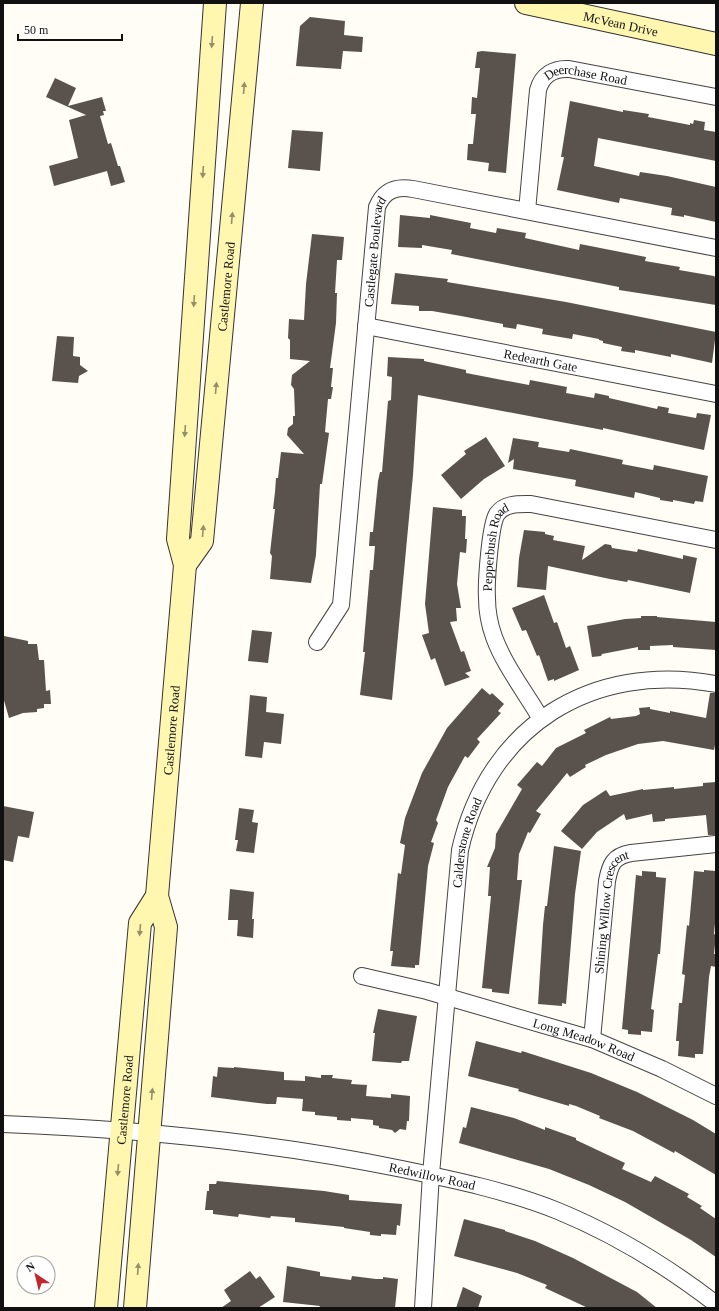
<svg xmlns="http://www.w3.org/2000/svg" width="719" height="1311" font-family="Georgia,serif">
  <rect width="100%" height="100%" fill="#fffdf5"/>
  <path fill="#5a524d" d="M310,17L345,21L344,35L363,37L362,52L343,51L341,69L296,66L300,26Z
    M482,51L516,54L506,173L488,171L489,163L467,160L468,144H473L476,114H471L472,97L477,98L480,68H475L477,52Z
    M55,78L76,88L68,106L102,97L106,111H103L104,115L100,116L108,144L111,143L118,166H120L125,182L111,186L107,171L54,186L49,166L78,158L69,120L86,115L46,97Z
    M570,101L623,112V110L649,114L648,117L690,125V123L693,124L694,120L705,122L704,130L716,132V161L598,138L594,166L639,176L640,172L667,176L716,187V222L684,215V217L671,215L672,208L620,198L619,203L557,190L564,157H561Z
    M292,130L323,132L320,171L288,168Z
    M400,215L430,218V215L471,223L470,228L496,233L497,228L526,233L525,238L579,250L580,244L646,257L645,261L680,267L679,270L714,276L716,278V305L619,290V287L451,254L452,250L422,245V248L398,247Z
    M312,234L344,237L342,260H337L335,293H337L336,323L330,368H333L331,387H333L331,399H328L325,432L329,433L322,484H320L316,555L311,583L270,579L272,556L270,553L275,509H273L275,492L276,478H278L281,452L304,454L287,435L288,428L293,424V416H295L294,389L291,385L292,375L310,361L290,359V340L288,338L289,319L304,320L306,284Z
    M395,273L448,279L447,282L566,302L716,332L712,363L671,354V357L635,350V353L621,351L622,347L603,343V341L599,340V339L573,334L572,339L542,334L543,329L517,324L516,329L503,327V324L461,316L432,311H419V306L391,304Z
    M57,336L74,337L73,356L80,357V365L88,371L79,376L78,383L52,381Z
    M388,357L424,359V361L466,370V373L529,385L530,380L567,387L566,393L594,398L595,393L609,396V398L657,409L658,406L669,408L668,413L696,418L697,413L711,415L704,450L603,428V430L418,395L413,475L392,700L360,695L365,652H363L370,570H373L375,546H369L370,532H373L378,481L380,472H382L388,401L391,400L392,377L387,376Z
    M486,437L505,466L484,479L461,499L441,475L466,454L464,451Z
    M513,438L539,442L538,447L569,452L570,449L623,460L622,464L653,470L654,465L708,476L703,502L695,501L694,504L673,500V502L660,500V498L635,492L634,498L575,486L576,480L513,469L514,459L508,463Z
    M433,507L462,510V516H466L465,539H467L466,553L460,552L457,584L461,608H456L457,621L450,622L461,652L464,651L471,671L465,673L470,677L445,686L435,658L431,660L422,635L429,633L425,604Z
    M524,530L545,532V534L554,536L553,540L585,546L582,560L605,544L611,545L612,548L637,552L638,549L683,559V555L697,558L690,593L628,580L627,582L610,579L548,566L546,590L517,587L519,558Z
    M544,595L554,623L557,622L566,648L570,646L579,670L554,681V679L548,681L539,655L537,656L526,630L522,631L512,608Z
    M641,616H657V617L716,622V650L673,647V645L650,646V650H638V647L602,654L601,656L592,657L587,626L625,619L641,618Z
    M252,630L272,632L268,663L248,661Z
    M4,636L28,641V644H37L39,660H44L46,691L50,690L51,704H44V708L37,709V712L23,713L9,718L3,697Z
    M482,688L490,695L492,693L504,704L498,711L501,713L477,739L480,742L468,758L465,756L448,787L436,820L438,823L431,842L434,843L428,866L419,965H415V968L391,966L393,951H390L398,873L401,874L405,845L400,843L405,818L422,773L447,728Z
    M710,693H716V740L714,750L663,741L638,744L606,755L585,765L586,767L570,777L567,773L536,811L541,814L530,833L528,832L519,854L517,880H522L509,994L492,992V989L482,988L491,896H488L490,867H487L495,848L496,834L522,789L517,785L537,762L542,766L556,748L586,733L584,730L610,717L611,719L636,716L640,714L639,708L650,707V709L670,713V711L706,718Z
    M250,695L267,697L266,712L284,714L281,744L264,742L262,758L245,756Z
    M716,782V835H708L706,815L665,819V821L653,822L652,814L626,820L624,814L597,832L582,849L561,831L583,805L606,790L610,796L643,789V790L674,787V789L703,786V783Z
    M3,806L34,812L29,838L18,836L13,862L3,860Z
    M239,808L254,810L252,822L258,823L254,853L236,851L238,840H235Z
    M554,846L581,851L575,894L566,1004L562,1003V1006L538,1004L543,925L545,906H547Z
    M704,870L716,871V913L714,934L716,935L714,954H716V967L711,966L709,977L703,1054H695V1058L678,1056L679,1041H676L679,1003H682L685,975L682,974L687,925L689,926L694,871L704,872Z
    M642,871L656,872V877L666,878L660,954H658L651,1009L654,1010L652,1032L641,1031V1035L628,1034V1030L622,1029L636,875L642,876Z
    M230,889L254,892L252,919H254L253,938L237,936L238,920H228Z
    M378,1009L417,1016L409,1061H402L401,1063L372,1061L375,1033H373Z
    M476,1041L521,1053L522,1051L591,1073L637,1092L693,1120L716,1134V1175L675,1151L674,1153L633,1131L599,1118L600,1116L576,1106L569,1104V1106L518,1091L519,1089L468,1076Z
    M218,1067L234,1068V1067L284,1072V1080L305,1081V1076L321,1078V1075H333L332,1078L352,1080L351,1084L367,1085L366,1096L391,1098V1094L410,1096L409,1121H407L406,1130L400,1129L395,1133L392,1130L379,1128V1126L373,1125V1120L351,1118V1121L337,1120V1117L315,1115V1112L302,1111L303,1099L277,1097L276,1104H267L211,1097L213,1076L217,1077Z
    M471,1107L514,1118L545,1130V1127L576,1138V1140L625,1163L622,1169L651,1182L655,1176L689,1194L687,1197L702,1206L700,1208L716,1219V1257L691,1240L625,1202L589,1185L549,1169L459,1143L463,1127L466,1128Z
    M217,1181L324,1191L349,1195V1200L402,1204L400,1226L397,1225L396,1235L381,1234V1236L370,1235V1232L344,1228V1227L295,1222V1218L271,1216L270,1218L239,1214L238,1217L213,1214V1210H205L207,1191H209V1184H216Z
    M464,1219L505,1230V1231L535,1241L573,1258L637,1292L657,1308H588L545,1288L547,1285L517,1273L454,1256Z
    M287,1266L320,1272V1276L351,1280L352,1276L376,1279H383V1277L398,1279L395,1308H319L320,1306L283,1302Z
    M250,1271L256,1279L260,1276L275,1297L258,1308H221L231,1301L224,1290Z
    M463,1287L482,1296L478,1308H456Z"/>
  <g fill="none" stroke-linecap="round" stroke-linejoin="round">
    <defs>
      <g id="minor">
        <path id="s1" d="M527,211L538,90C542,75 554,68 569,69L716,97"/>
        <path id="s2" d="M366,326L716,394"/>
        <path id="s3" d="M317,642L341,605L377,207C384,190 396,186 413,189L716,248"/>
        <path id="s4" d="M541,719C526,693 504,665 494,637C490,626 487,610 487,598C486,583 490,525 497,514C505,503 519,504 531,504L716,540"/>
        <path id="s5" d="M362,976L427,991L592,1039L662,1069L716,1096"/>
        <path id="s6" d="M592,1039L607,881C610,865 613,856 631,853L716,844"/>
        <path id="s7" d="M3,1124C137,1129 271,1142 402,1169C455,1180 508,1191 558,1211C614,1234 668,1267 716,1304"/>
        <path id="s8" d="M423,1308L431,1174L460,850C488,726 592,661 716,684"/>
      </g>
      <g id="secondary">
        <path id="s9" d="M526,3L716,44"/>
        <path id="s10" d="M185,565L202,541L252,3"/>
        <path id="s11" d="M106,1308L140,923L157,896"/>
        <path id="s12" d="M135,1308L166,927L157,896L185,565L178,539L215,3"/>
      </g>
    </defs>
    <use href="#minor" stroke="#444" stroke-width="18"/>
    <use href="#secondary" stroke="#333" stroke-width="24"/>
    <use href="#minor" stroke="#fff" stroke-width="16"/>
    <use href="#secondary" stroke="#fff6b0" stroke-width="22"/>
  </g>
  <defs><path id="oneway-solid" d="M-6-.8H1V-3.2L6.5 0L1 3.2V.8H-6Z"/></defs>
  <g fill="#948f68">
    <use href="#oneway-solid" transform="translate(212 42) rotate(94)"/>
    <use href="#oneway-solid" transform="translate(244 88) rotate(-85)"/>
    <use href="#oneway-solid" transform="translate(203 172) rotate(94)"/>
    <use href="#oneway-solid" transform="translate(232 218) rotate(-85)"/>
    <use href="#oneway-solid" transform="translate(194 301) rotate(94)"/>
    <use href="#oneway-solid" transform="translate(216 388) rotate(-85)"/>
    <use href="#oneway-solid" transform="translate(185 431) rotate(94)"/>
    <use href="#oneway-solid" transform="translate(203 531) rotate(-85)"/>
    <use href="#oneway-solid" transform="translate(140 930) rotate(95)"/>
    <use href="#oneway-solid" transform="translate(152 1094) rotate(-85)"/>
    <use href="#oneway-solid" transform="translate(118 1170) rotate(95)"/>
    <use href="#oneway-solid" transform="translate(138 1269) rotate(-86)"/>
  </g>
  <g text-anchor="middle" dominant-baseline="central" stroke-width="4" stroke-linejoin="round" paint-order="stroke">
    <g font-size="13" fill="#111" stroke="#fff">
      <text stroke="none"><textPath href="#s9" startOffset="97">McVean Drive</textPath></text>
      <text stroke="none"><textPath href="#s1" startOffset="179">Deerchase Road</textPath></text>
      <text stroke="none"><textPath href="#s3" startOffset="399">Castlegate Boulevard</textPath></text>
      <text stroke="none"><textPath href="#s10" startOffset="285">Castlemore Road</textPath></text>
      <text stroke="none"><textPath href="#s2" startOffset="178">Redearth Gate</textPath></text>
      <text stroke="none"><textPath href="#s4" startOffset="187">Pepperbush Road</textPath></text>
      <text stroke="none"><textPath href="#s12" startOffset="581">Castlemore Road</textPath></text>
      <text stroke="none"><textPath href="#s8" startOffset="468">Calderstone Road</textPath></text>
      <text stroke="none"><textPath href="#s6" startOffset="131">Shining Willow Crescent</textPath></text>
      <text stroke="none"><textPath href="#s5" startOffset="231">Long Meadow Road</textPath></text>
      <text stroke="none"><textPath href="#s11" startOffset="209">Castlemore Road</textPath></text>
      <text stroke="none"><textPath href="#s7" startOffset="433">Redwillow Road</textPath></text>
    </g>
  </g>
  <rect width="719" height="1311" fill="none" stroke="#111111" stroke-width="8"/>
  <g transform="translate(36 1275) rotate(325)"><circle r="19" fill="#ffffff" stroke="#a0a0a0"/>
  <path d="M0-3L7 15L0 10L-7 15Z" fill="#c4262e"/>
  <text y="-6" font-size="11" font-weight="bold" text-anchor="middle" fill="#111111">N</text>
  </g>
  <path d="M18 34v6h104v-6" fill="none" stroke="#111111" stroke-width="2"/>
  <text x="24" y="34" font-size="12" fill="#111111" stroke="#ffffff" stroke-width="3" paint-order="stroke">50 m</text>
</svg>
